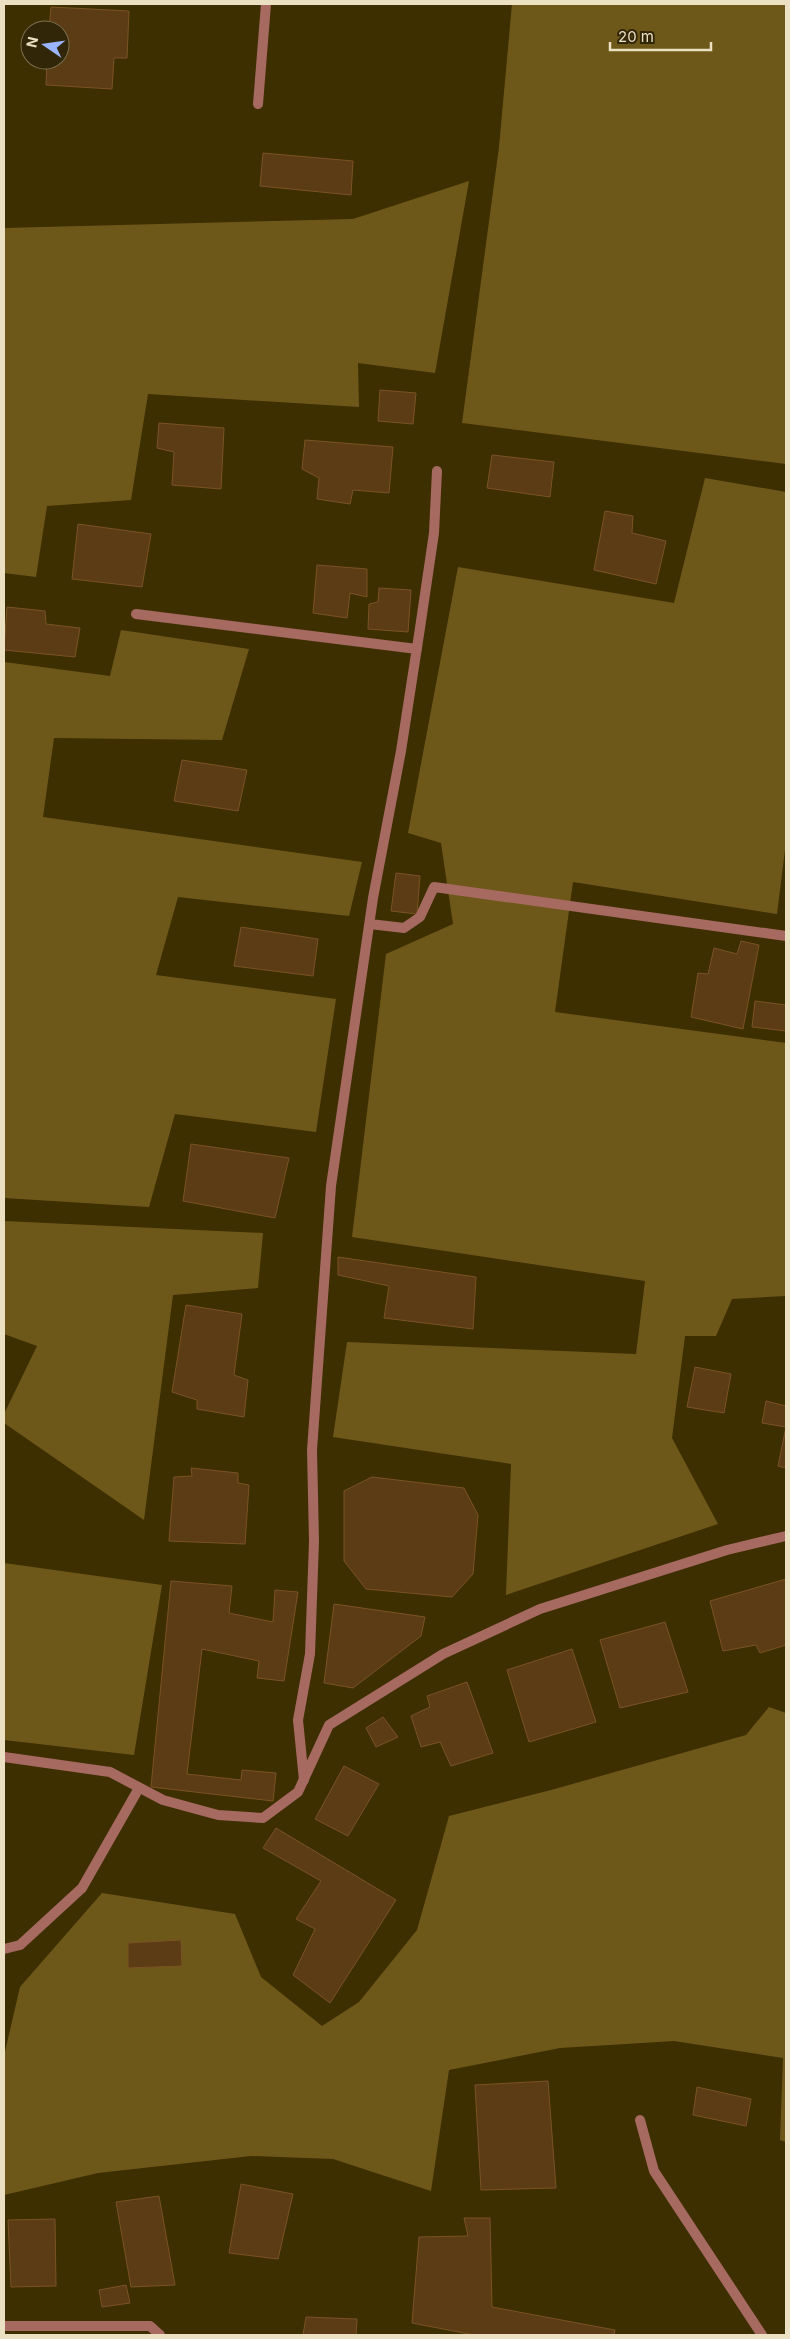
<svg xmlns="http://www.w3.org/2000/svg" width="790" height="2339" font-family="Inter,sans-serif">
  <rect width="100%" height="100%" fill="#3e2f00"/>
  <path fill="#6e5819" d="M512,4H786V464L462,423L499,147Z
    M469,181L435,373L358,363L359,407L148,394L131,500L47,506L36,577L4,573V228L353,219Z
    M705,478L786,492V842L777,914L573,882L555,1012L786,1043V1296L732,1299L716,1336H685L672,1438L718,1524L506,1595L511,1464L333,1437L347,1342L636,1354L645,1281L352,1237L386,954L453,924L441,843L408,833L458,567L674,603Z
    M121,630L249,649L222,740L54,738L43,817L362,862L349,916L178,897L156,975L336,999L316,1132L175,1114L149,1207L4,1198V662L110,676Z
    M4,1221L263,1233L258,1288L173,1295L144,1520L4,1423V1414L37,1346L4,1334Z
    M4,1563L162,1585L134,1755L4,1740Z
    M769,1707L786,1713V2142L780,2140L783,2058L674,2041L560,2048L449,2070L431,2191L333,2159L251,2156L98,2173L4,2195V2056L20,1987L102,1893L235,1914L261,1977L322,2026L359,2002L417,1930L449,1816L551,1790L746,1735Z"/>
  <path fill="#5c3c15" stroke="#7a5324" d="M51,7L129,11L127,58H114L112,89L46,85L47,60H60V30H49Z
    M263,153L353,161L351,195L260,186Z
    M380,390L416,393L413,424L378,421Z
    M159,423L224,428L221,489L172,485L174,452L157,448Z
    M305,440L393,447L389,493L353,490L350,504L317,499L319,478L302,469Z
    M492,455L554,462L550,497L487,488Z
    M605,511L633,516L632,533L666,541L656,584L594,570Z
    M78,524L151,534L142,587L72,579Z
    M317,565L367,569V597L350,593L347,618L313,613Z
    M379,588L411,590L408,632L368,629L369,604L378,602Z
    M7,607L45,611L46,624L80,628L75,657L4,650Z
    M182,760L247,770L238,811L174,801Z
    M396,873L420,876L417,914L391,911Z
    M241,927L318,939L313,976L234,966Z
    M741,941L759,945L743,1029L691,1017L698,973L708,974L714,948L737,954Z
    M755,1001L786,1005V1031L752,1027Z
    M191,1144L289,1158L275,1218L183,1201Z
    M338,1257L476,1277L473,1329L384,1318L389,1286L338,1275Z
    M186,1305L242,1314L234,1375L248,1380L244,1417L197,1409V1400L172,1392Z
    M695,1367L731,1374L724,1413L687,1407Z
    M766,1401L786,1406V1468L778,1466L786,1427L762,1423Z
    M191,1468L238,1473V1483L249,1485L245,1544L169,1541L174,1477L192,1476Z
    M372,1477L464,1488L478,1515L473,1574L452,1597L366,1589L344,1561V1491Z
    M786,1579V1645L760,1653L756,1645L723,1651L710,1601Z
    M171,1581L232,1586L229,1613L273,1622L275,1590L298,1592L284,1681L257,1678L259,1661L202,1649L187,1774L241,1780L242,1770L276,1773L273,1801L151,1787Z
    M334,1604L425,1617L421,1636L353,1688L324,1683Z
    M665,1622L688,1692L620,1708L600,1640Z
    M572,1649L596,1722L529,1742L507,1670Z
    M467,1682L493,1753L451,1766L440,1742L421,1747L411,1716L430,1707L427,1696Z
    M383,1717L398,1737L376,1747L366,1728Z
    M344,1766L379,1784L348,1836L315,1819Z
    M276,1828L396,1900L330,2003L293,1975L315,1929L296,1919L321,1881L263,1848Z
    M181,1940L182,1966L128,1968V1943Z
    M548,2081L556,2188L481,2190L475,2085Z
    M697,2087L751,2099L746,2126L693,2115Z
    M241,2184L293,2194L278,2259L229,2253Z
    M159,2196L175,2285L131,2287L116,2202Z
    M464,2218H490L492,2307L615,2330L614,2335H474L412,2323L419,2237L468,2236Z
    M55,2219L56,2286L11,2287L8,2220Z
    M126,2285L130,2303L102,2307L99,2290Z
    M306,2317L357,2319L356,2335H303Z"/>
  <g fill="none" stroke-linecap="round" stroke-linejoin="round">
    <path stroke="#a66a61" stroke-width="10" d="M258,104L266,4
      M136,614L417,649
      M370,924L404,928L420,917L434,887L786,936
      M304,1780L298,1720L310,1654L314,1541L312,1450L331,1186L373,898L401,751L420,628L434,533L437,471
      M4,1949L20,1945L82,1888L139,1788"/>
    <path stroke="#a66a61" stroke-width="10" d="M4,1757L110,1772L163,1800L218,1815L263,1818L298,1792L329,1725L443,1654L540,1609L727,1550L786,1536
      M640,2120L654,2171L762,2335
      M4,2326H150L160,2335"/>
  </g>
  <rect width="790" height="2339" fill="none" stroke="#ece0c3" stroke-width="10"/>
  <g transform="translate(45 45) rotate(283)"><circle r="24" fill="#312607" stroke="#7c7052"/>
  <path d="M0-4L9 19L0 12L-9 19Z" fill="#9ab5fd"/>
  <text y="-8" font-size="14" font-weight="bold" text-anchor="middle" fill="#ece0c3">N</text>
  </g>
  <path d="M610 42v8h101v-8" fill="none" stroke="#ece0c3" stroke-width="2.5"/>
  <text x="618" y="42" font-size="15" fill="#ece0c3" stroke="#312607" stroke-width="4" paint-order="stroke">20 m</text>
</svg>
